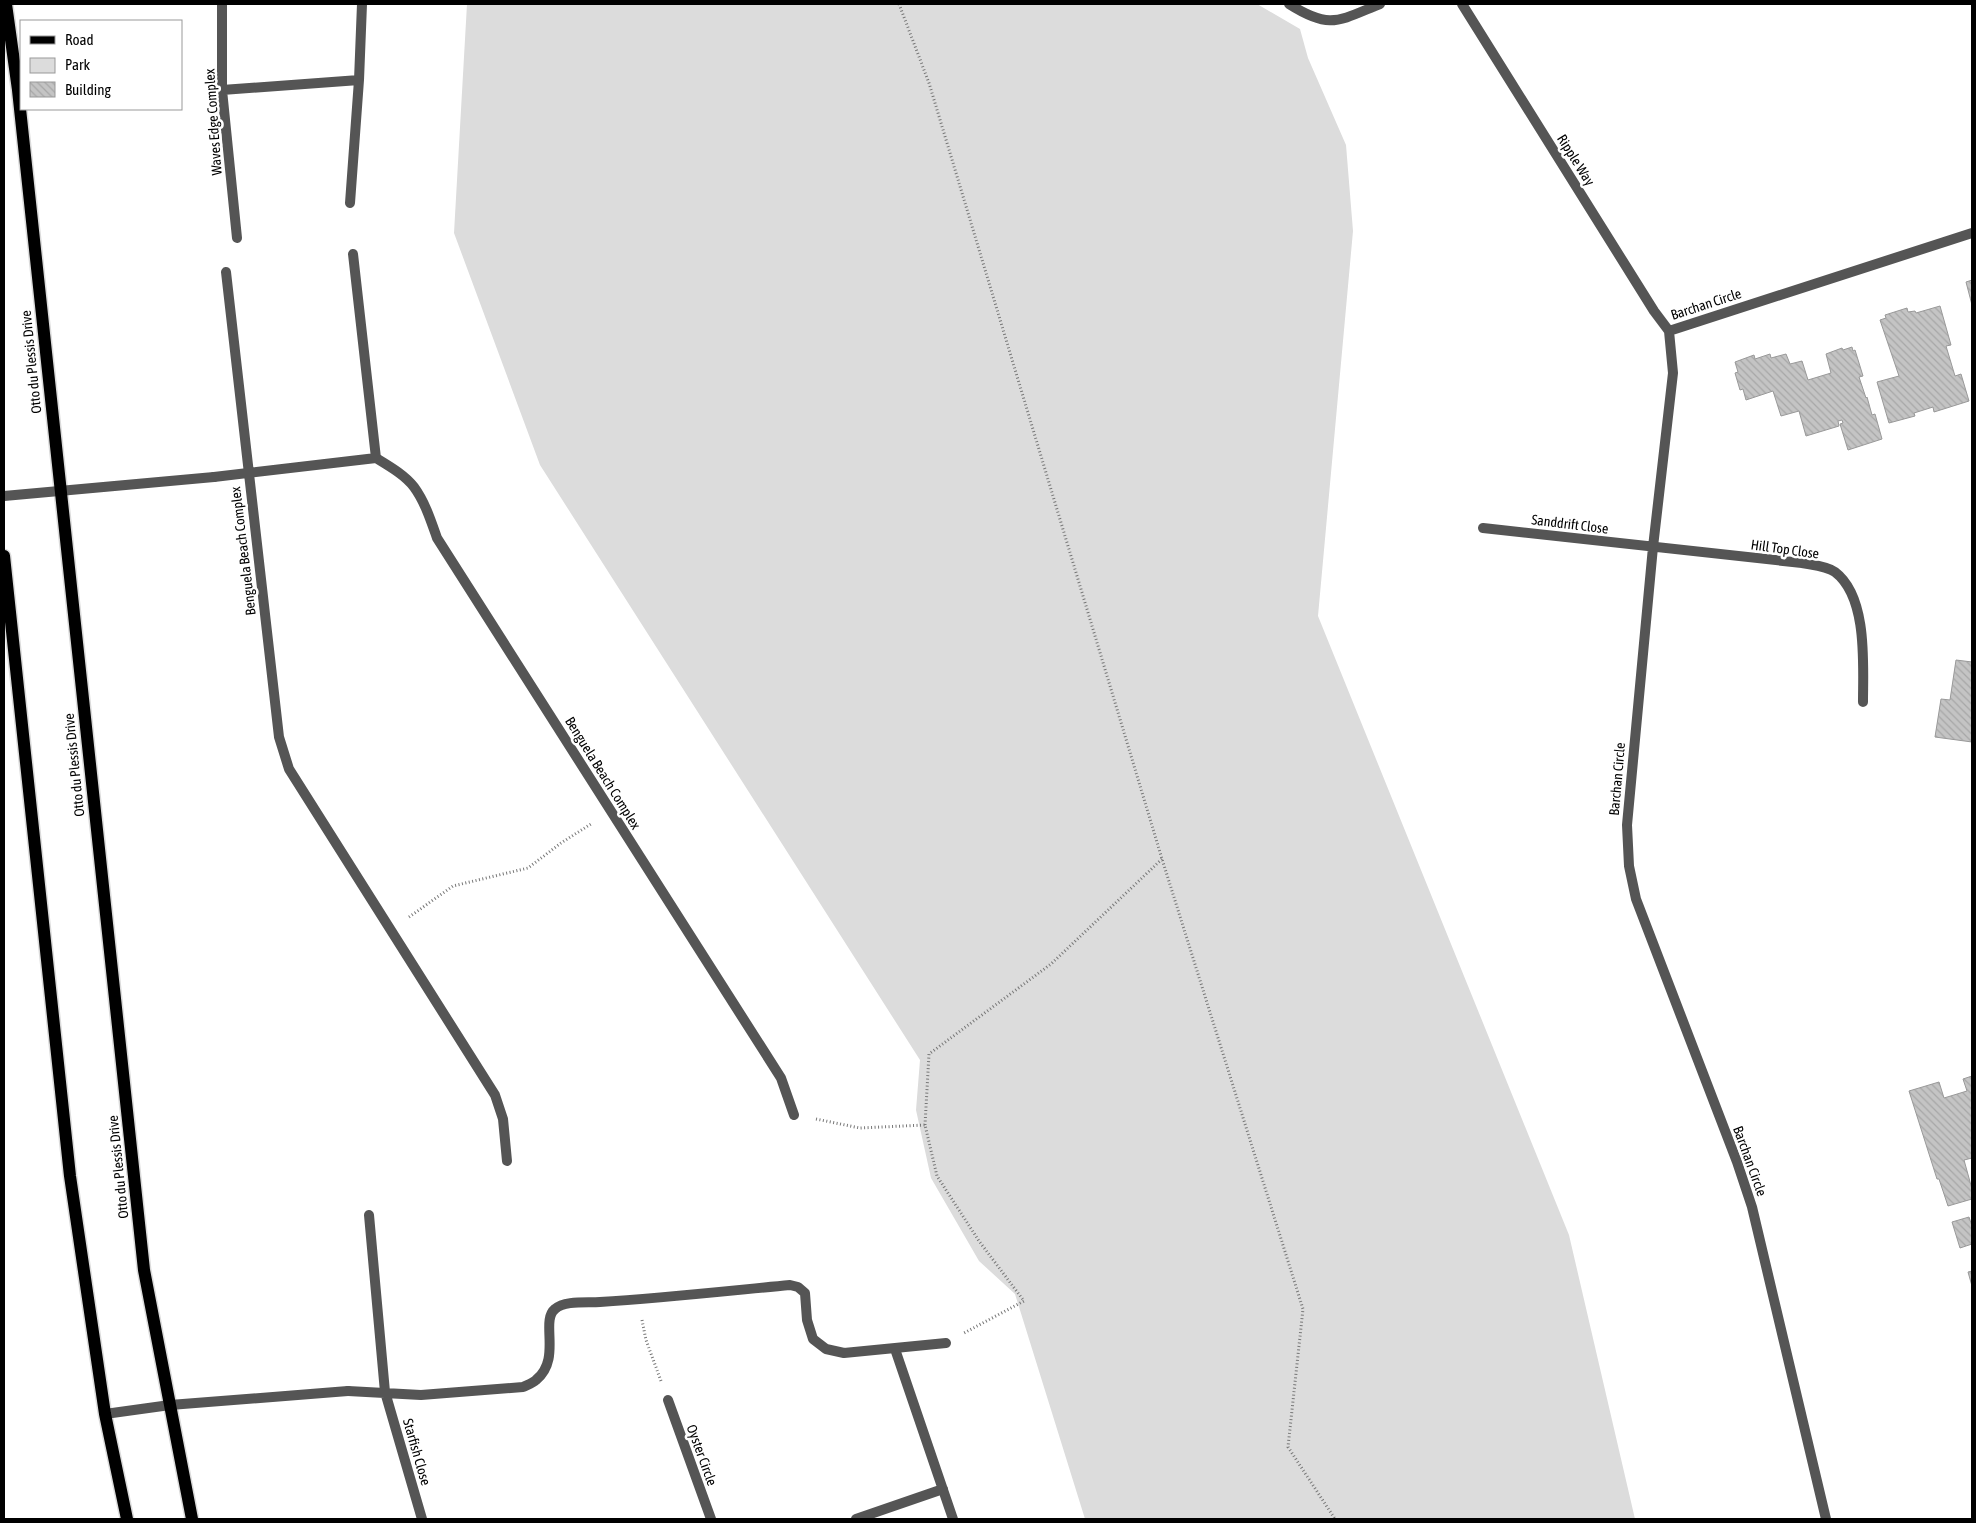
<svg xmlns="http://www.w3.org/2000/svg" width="1976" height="1523" font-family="'Asap Condensed',sans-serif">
  <defs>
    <pattern id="building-back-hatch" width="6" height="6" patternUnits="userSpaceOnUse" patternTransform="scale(1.25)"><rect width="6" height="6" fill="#c4c4c4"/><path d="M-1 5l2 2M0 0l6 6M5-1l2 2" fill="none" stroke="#a7a7a7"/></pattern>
  </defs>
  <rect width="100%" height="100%" fill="#fff"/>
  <path fill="#dcdcdc" d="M467,4H1257L1300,29L1308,58L1346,145L1353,231L1318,616L1569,1235L1635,1519H1085L1015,1294L979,1261L931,1178L916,1110L920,1060L540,465L454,233Z"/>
  <path fill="url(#building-back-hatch)" stroke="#999" d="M1972,280V305L1966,282Z
    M1940,306L1951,345L1946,346L1955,376L1961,374L1969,401L1934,412L1933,407L1914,413L1915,416L1889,423L1877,382L1899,376L1880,320L1886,318L1885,315L1907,308L1908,312L1915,311L1916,313Z
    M1852,347L1853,351L1855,350L1863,376L1859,377L1866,398L1867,397L1872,415L1875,414L1882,439L1848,450L1840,424L1843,423L1842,420L1838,421L1839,426L1806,436L1799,411L1781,416L1773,391L1746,400L1743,389L1740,390L1735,373L1738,372L1735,362L1754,355L1755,359L1770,354L1771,358L1786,354L1790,364L1802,361L1808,380L1831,373L1826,354L1842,348L1843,350Z
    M1956,660L1972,662V742L1935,737L1941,699L1950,700Z
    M1972,1076V1158L1964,1160L1972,1189V1199L1948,1206L1939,1179H1937L1909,1091L1939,1082L1944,1098L1967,1091L1963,1079Z
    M1969,1217L1972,1226V1244L1960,1248L1952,1222Z
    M1972,1271V1286L1968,1272Z"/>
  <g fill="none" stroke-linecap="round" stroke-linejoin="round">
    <defs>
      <path id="primary" d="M6,4L18,90L144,1270L192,1519
        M4,556L70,1176L105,1414L127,1519"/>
    </defs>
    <use href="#primary" stroke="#dbdbdb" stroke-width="15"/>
    <path stroke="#777" stroke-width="3" stroke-dasharray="1 2.5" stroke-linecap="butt" d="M899,4L929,83L1162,859L1303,1309L1288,1447L1335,1519
      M409,917L453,886L528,868L561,843L591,824
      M816,1119L860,1128L925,1125L937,1176L979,1241L1024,1301L964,1333
      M925,1125L929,1054L1051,964L1162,859
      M642,1320L646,1340L661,1381"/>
    <path stroke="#555" stroke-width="10" d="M222,4V90L237,238
      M222,90L359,80
      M350,203L359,80L362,4
      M353,254L376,458C389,466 405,475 414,487C425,502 431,521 437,538L781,1078L794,1115
      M226,272L279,737L289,769L495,1095L503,1119L507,1161
      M214,477L376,458
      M369,1215L385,1392L422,1519
      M895,1349L953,1519
      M348,1391L421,1395L523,1387C527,1385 533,1383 536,1380C562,1359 540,1321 555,1309C565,1300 587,1303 600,1302C663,1298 727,1291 790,1285L798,1287L805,1293L807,1320L813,1339L826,1349L844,1353L946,1343
      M668,1400L711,1519
      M856,1519L943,1489"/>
    <path stroke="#555" stroke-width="10" d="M1289,4C1330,30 1338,21 1380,4
      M1462,4L1654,311L1669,331
      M1669,331L1673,373L1653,547L1627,825L1629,866L1636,899L1737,1162L1752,1207L1826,1519
      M1669,331L1972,233
      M4,496L214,477
      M1483,528L1802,563C1812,565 1827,566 1835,572C1868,597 1863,665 1863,702
      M105,1414L170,1405L348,1391"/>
    <use href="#primary" stroke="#000" stroke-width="12"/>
  </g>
  <g text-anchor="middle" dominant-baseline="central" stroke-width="5" stroke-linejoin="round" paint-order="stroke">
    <g font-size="14" fill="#000" stroke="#fff">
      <text transform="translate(213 122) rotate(-94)">Waves Edge Complex</text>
      <text transform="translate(1576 160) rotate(58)">Ripple Way</text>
      <text transform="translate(1706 304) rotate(-18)">Barchan Circle</text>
      <text transform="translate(31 362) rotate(-96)">Otto du Plessis Drive</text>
      <text transform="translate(1570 524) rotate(7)">Sanddrift Close</text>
      <text transform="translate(1785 549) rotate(8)">Hill Top Close</text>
      <text transform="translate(243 551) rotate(-97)">Benguela Beach Complex</text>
      <text transform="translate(74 765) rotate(-96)">Otto du Plessis Drive</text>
      <text transform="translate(603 773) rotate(58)">Benguela Beach Complex</text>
      <text transform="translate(1617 779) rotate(-85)">Barchan Circle</text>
      <text transform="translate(1750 1161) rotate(70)">Barchan Circle</text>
      <text transform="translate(118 1167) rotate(-96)">Otto du Plessis Drive</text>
      <text transform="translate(417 1452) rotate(74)">Starfish Close</text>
      <text transform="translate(702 1455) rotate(70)">Oyster Circle</text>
    </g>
  </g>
  <rect width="1976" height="1523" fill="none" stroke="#000000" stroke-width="10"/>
  <rect x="20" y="20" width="162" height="90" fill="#ffffff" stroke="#999999"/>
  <rect x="30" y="36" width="25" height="8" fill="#000000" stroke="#999999"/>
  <text x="65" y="45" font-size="15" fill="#000000">Road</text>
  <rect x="30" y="58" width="25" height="15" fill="#dcdcdc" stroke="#999999"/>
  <text x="65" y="70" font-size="15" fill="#000000">Park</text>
  <rect x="30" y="82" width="25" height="15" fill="url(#building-back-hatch)" stroke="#999999"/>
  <text x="65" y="95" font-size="15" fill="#000000">Building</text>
</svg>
